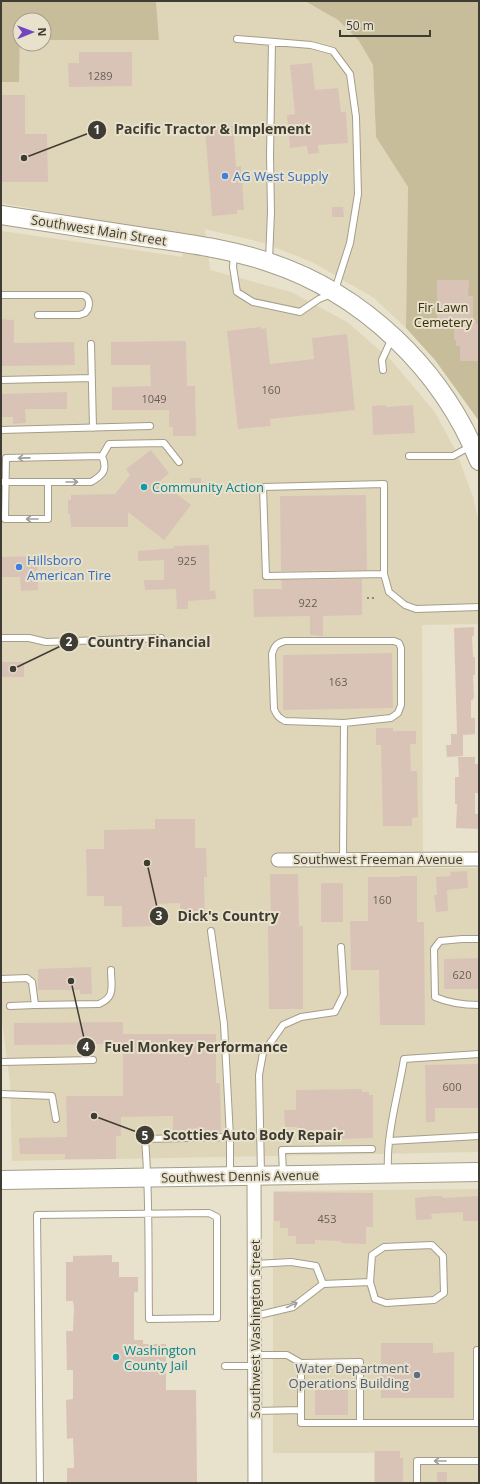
<svg xmlns="http://www.w3.org/2000/svg" width="480" height="1484" font-family="'Open Sans',sans-serif">
  <rect width="100%" height="100%" fill="#e8e1cb"/>
  <path fill="#dfd6b9" d="M156,1H305L338,20L359,41L373,65L376,137L408,187L406,328L374,298L314,263L264,243L205,229L210,270L291,292L347,322L391,360L434,411L456,451L473,497L479,524V624L422,625L423,868H479V1152L12,1161L10,1082L1,1014V231L183,257L181,235L1,203V82L19,81V40L20,44H44V40H159Z
    M479,1189V1483H374V1453H273V1191Z"/>
  <path fill="#c7bd9b" d="M1,1H156L159,40H44V20H20L19,82H1Z
    M305,1H479V421L435,360L406,328L408,187L376,137L373,65L359,41L338,20Z"/>
  <path fill="#d9c3b7" d="M79,52H132V86L69,87L68,63H79Z
    M312,63L315,90L338,88L341,112H346L348,143L318,145L319,153L308,154L307,146L290,148L287,115L295,114L290,65Z
    M1,95H25V134H47L48,182H1Z
    M233,126L236,167L241,166L244,210H237V214L212,216L205,128Z
    M332,207H343L344,217H332Z
    M437,280H469L468,296H473V320H476V324H479V361H460V346H456V340L454,339V324H437Z
    M1,319L14,320V343L74,342L75,365L1,366Z
    M261,327V329L266,328L270,364L314,359L312,338L347,334L355,410L270,419L271,426L238,429L227,331Z
    M186,341L187,386H195L196,436H173V427H169V410H112V387L151,386L150,365H111V342Z
    M67,392V409H25L26,423L13,424V417H1V394Z
    M386,405V407L413,405L415,433L373,435L372,406Z
    M151,450L169,473L160,481L191,505L164,540L128,512V527H71L70,514H68V500H71V495L115,494L130,475L126,469Z
    M190,478H201V488H190Z
    M366,495L367,570L281,571L280,496Z
    M209,545L210,591L215,590L216,599L188,601V609H177L176,589L145,590L144,580H164V560L138,561V551L175,548L173,546Z
    M37,556L38,590L21,591L20,577H1V557Z
    M362,579V615L323,616V636L310,635V616L254,617L253,589H282L281,580Z
    M474,627V636H472L473,657H475V675H473L474,698H473V700H471V718H475V734L463,735V756L447,757L446,745H451V734H457L454,628Z
    M392,653L393,708L283,710V655Z
    M1,662H24V677H1Z
    M376,728H393V731H416V744H410L411,771H417L418,817L412,818V826H383L381,745H376Z
    M458,757H475V764H478V793H475V814H479V829L456,828L457,804H455V777H459Z
    M155,819H195V848H206L207,877H204L205,920H181L180,903L156,904L157,926L122,927V906H104V896H87L86,849H104V830L155,829Z
    M467,871L468,888L447,890L448,911L436,912L434,895H437L436,877L451,876L450,872Z
    M270,874H298L299,926H303V1009H269L268,926H271Z
    M400,876H417V922H424L425,1025H380L379,970H351L350,921H368V877H400Z
    M321,883H343V922H321Z
    M479,958V989H444V959Z
    M91,967L92,994H80V990H38V969Z
    M123,1022V1034H216V1083H220L221,1133H173V1116L121,1117V1136H116V1159H65V1154H20L19,1138L67,1137L66,1096H123V1044L14,1045V1023Z
    M479,1064V1108H435V1122H426L425,1065Z
    M362,1089V1092H369V1095H373V1138L336,1139V1141L297,1142V1127H285L284,1110H296V1090Z
    M274,1192L373,1193V1227H366V1244L341,1243V1241L315,1240V1244H296V1236H288V1228H280V1221H274Z
    M432,1196H442L443,1198L479,1196V1221H463V1212L431,1214L432,1219L416,1220L415,1198Z
    M112,1255V1262H119V1277H138V1292H134V1340H143V1344H166V1390H196L197,1483H67V1468H74V1461L73,1438L67,1439L66,1400L73,1399V1370H67L66,1331H73L74,1308L73,1301H66V1262H73V1256Z
    M381,1343H433V1353L454,1352V1398H381Z
    M348,1389V1415H315V1390Z
    M375,1451H400V1458H403V1483H375Z
    M437,1472H447V1483H437Z"/>
  <g fill="none" stroke-linecap="round" stroke-linejoin="round">
    <defs>
      <path id="lane" d="M234,254L233,267L237,292L253,302L300,312L319,299L334,293L350,243L358,194L356,117L350,74L333,51L311,45L237,39
        M269,260L271,212L270,155L272,42
        M1,295H83C89,297 90,303 88,309L85,313L79,315H38
        M91,344L93,428
        M383,370L382,360L392,338
        M1,380L92,378
        M1,430L150,426
        M102,456L109,444L164,443L179,462
        M409,456H453L471,446
        M1,482H91C103,475 108,470 102,456L6,458L5,519H48V482
        M384,574L266,576L263,487L384,484V574L389,592L405,605L416,609L479,607
        M1,638H29L46,642L161,638
        M285,641H394L399,643L401,648V705L398,713L391,718L344,723L285,721C279,718 277,716 274,709L272,654C274,646 277,643 285,641Z
        M343,859L344,723
        M211,931L224,1024L230,1137
        M479,939H462L440,941L434,949L435,997C449,1003 464,1005 479,1005
        M1,979L27,978L32,982L35,1005L99,1004C116,997 111,986 111,970
        M10,1006L35,1005
        M1,1062L93,1060
        M1,1094L52,1096L56,1119
        M389,1141L479,1136
        M388,1172C386,1134 398,1096 404,1059L479,1054
        M261,1174L259,1075L263,1053L283,1025L301,1017L335,1012L344,994L341,947
        M283,1174L282,1150L372,1149
        M255,1264L291,1262L316,1266L323,1284
        M255,1316L293,1307L323,1284L370,1282L375,1299L386,1303L434,1300L444,1293L443,1256L432,1245L384,1247L372,1255L370,1282
        M255,1355H287L301,1363
        M225,1366H255
        M255,1411L301,1410
        M360,1423V1362L301,1363V1423H479
        M477,1423V1350
        M40,1483L37,1215L209,1213L217,1217V1318L149,1319C148,1259 150,1198 145,1139L230,1137V1175
        M417,1483V1461H479"/>
      <path id="street" d="M278,860L479,859
        M254,1176L255,1483"/>
      <path id="secondary" d="M1,215C51,223 100,230 150,238C190,244 230,249 268,262C363,293 442,369 479,461
        M1,1180L479,1172"/>
    </defs>
    <use href="#lane" stroke="#a49d89" stroke-width="8"/>
    <use href="#street" stroke="#a49d89" stroke-width="15"/>
    <use href="#secondary" stroke="#a49d89" stroke-width="20"/>
    <path stroke="#8b8678" stroke-width="2" stroke-dasharray="2 3" stroke-linecap="butt" d="M367,598H377"/>
    <use href="#lane" stroke="#fff" stroke-width="6"/>
    <use href="#street" stroke="#fff" stroke-width="13"/>
    <use href="#secondary" stroke="#fff" stroke-width="18"/>
  </g>
  <defs><path id="oneway-shaft" d="M-6 0H5M1.5-3L5.5 0L1.5 3" fill="none" stroke-width="1.6" stroke-linecap="round" stroke-linejoin="round"/></defs>
  <g stroke="#9f9e9a">
    <use href="#oneway-shaft" transform="translate(24 458) rotate(179)"/>
    <use href="#oneway-shaft" transform="translate(72 482)"/>
    <use href="#oneway-shaft" transform="translate(32 519) rotate(-180)"/>
    <use href="#oneway-shaft" transform="translate(292 1305) rotate(-25)"/>
    <use href="#oneway-shaft" transform="translate(440 1461) rotate(180)"/>
  </g>
  <g fill="#3f7fe0" stroke="#e8e1cb" stroke-width="1.5">
    <circle cx="225" cy="176" r="4"/>
    <circle cx="19" cy="567" r="4"/>
  </g>
  <g fill="#0f9aa8" stroke="#e8e1cb" stroke-width="1.5">
    <circle cx="144" cy="487" r="4"/>
    <circle cx="116" cy="1357" r="4"/>
  </g>
  <circle fill="#5c6f8a" stroke="#e8e1cb" stroke-width="1.5" cx="417" cy="1375" r="4"/>
  <g text-anchor="middle" dominant-baseline="central" stroke-width="4" stroke-linejoin="round" paint-order="stroke">
    <g font-size="11" fill="#665e55">
      <text x="100" y="75">1289</text>
      <text x="271" y="389">160</text>
      <text x="154" y="398">1049</text>
      <text x="187" y="560">925</text>
      <text x="308" y="602">922</text>
      <text x="338" y="681">163</text>
      <text x="382" y="899">160</text>
      <text x="462" y="974">620</text>
      <text x="452" y="1086">600</text>
      <text x="327" y="1218">453</text>
    </g>
    <g font-size="13" fill="#366cbe" stroke="#e8e1cb" text-anchor="start">
      <text x="233" y="176">AG West Supply</text>
      <text x="27" y="560">Hillsboro<tspan x="27" dy="15">American Tire</tspan></text>
    </g>
    <g font-size="13" fill="#3f3c34" stroke="#e8e1cb">
      <text transform="translate(99 230) rotate(9)">Southwest Main Street</text>
      <text x="378" y="859">Southwest Freeman Avenue</text>
      <text transform="translate(240 1176) rotate(-1)">Southwest Dennis Avenue</text>
      <text transform="translate(255 1329) rotate(-90)">Southwest Washington Street</text>
    </g>
    <g font-size="13" fill="#392f0e" stroke="#e8e1cb">
      <text x="443" y="307">Fir Lawn<tspan x="443" dy="15">Cemetery</tspan></text>
    </g>
    <g font-size="13" fill="#0d838f" stroke="#e8e1cb" text-anchor="start">
      <text x="152" y="487">Community Action</text>
      <text x="124" y="1350">Washington<tspan x="124" dy="15">County Jail</tspan></text>
    </g>
    <g font-size="13" fill="#4e5e75" stroke="#e8e1cb" text-anchor="end">
      <text x="409" y="1368">Water Department<tspan x="409" dy="15">Operations Building</tspan></text>
    </g>
  </g>
  <path fill="none" stroke="#3f3c34" stroke-width="1.5" d="M24 158L97 130M13 669L69 642M147 863L159 916M71 981L86 1047M94 1116L145 1135"/>
  <g fill="#3f3c34" stroke="#e8e1cb" stroke-width="1.5">
    <circle cx="24" cy="158" r="4"/>
    <circle cx="13" cy="669" r="4"/>
    <circle cx="147" cy="863" r="4"/>
    <circle cx="71" cy="981" r="4"/>
    <circle cx="94" cy="1116" r="4"/>
    <circle cx="97" cy="130" r="10"/>
    <circle cx="69" cy="642" r="10"/>
    <circle cx="159" cy="916" r="10"/>
    <circle cx="86" cy="1047" r="10"/>
    <circle cx="145" cy="1135" r="10"/>
  </g>
  <g font-size="12" text-anchor="middle" font-weight="bold" fill="#fff">
    <text x="97" y="134">1</text>
    <text x="69" y="646">2</text>
    <text x="159" y="920">3</text>
    <text x="86" y="1051">4</text>
    <text x="145" y="1140">5</text>
  </g>
  <g font-size="14" text-anchor="middle" font-weight="bold" fill="#3f3c34" stroke="#e8e1cb" stroke-width="4" stroke-linejoin="round" paint-order="stroke">
    <text x="213" y="134">Pacific Tractor &amp; Implement</text>
    <text x="149" y="647">Country Financial</text>
    <text x="228" y="921">Dick's Country</text>
    <text x="196" y="1052">Fuel Monkey Performance</text>
    <text x="253" y="1140">Scotties Auto Body Repair</text>
  </g>
  <rect width="480" height="1484" fill="none" stroke="#3f3c34" stroke-width="4"/>
  <g transform="translate(32 32) rotate(89)"><circle r="19" fill="#e8e1cb" stroke="#a49f8f"/>
  <path d="M0-3L7 15L0 10L-7 15Z" fill="#7047c0"/>
  <text y="-6" font-size="11" font-weight="bold" text-anchor="middle" fill="#3f3c34">N</text>
  </g>
  <path d="M340 30v6h90v-6" fill="none" stroke="#3f3c34" stroke-width="2"/>
  <text x="346" y="30" font-size="12" fill="#3f3c34" stroke="#e8e1cb" stroke-width="3" paint-order="stroke">50 m</text>
</svg>
